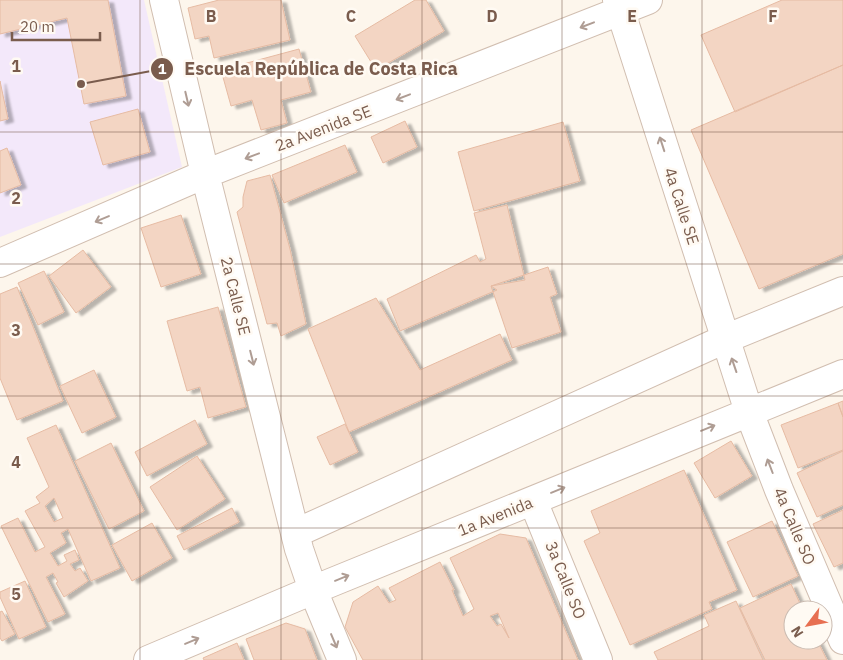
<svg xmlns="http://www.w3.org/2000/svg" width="843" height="660" font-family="'IBM Plex Sans',sans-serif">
  <defs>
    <filter id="shadow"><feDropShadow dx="5.5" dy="3" stdDeviation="1" flood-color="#0004"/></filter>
  </defs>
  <rect width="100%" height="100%" fill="#fdf6ec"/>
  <path fill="#f3e8fa" d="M0,0H144L182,167L0,237Z"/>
  <path fill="#f3d5c3" stroke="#e6bba3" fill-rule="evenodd" filter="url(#shadow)" d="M0,0H108L126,96L84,104L67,18L0,34Z
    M219,0H281L290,40L214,58L209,36L195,39L188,8Z
    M415,0H426L444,31L376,70L355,36Z
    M782,0H843V65L735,112L701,35Z
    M299,49L311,92L281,100L287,123L261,130L252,100L231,106L221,70Z
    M843,65V254L759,289L691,130Z
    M0,81L8,119L0,121Z
    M138,109L150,152L103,165L90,122Z
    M405,121L417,147L383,163L371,137Z
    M563,122L580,181L474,211L458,152Z
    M345,145L357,172L284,203L272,175Z
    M7,148L21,185L0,193V151Z
    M270,175L290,249L306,324L281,336L277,323L267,324L237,212L243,207V197L247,181Z
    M507,205L525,280L491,286L497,290L400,331L387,299L476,255L480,262L486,259L474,213Z
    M181,215L201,274L161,287L141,228Z
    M83,250L111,287L76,313L49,276Z
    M548,267L557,294L550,297L561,332L512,348L491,286Z
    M44,271L64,312L38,325L18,283Z
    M17,287L63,401L17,420L0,378V294Z
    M376,298L420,370L500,334L512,360L349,432L308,329Z
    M218,307L246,407L208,418L200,387L187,391L167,321Z
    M94,370L116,417L82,433L60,386Z
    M843,401V417L838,403Z
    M838,403L843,417V450L798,468L781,425Z
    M195,420L207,444L147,476L135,452Z
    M345,424L358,452L330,465L317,437Z
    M56,425L120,568L91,581L68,529L61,533L66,543L50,553L58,566L67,561L64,555L75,550L79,560L70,564L75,571L80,568L88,581L64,597L56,583L58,582L53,573L46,577L65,614L48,622L1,526L18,518L35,552L45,547L25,511L40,503L36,497L49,487L27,438ZM54,498L63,518L54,522L45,506Z
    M731,441L752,476L715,498L694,463Z
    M111,443L144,511L109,529L75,461Z
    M843,451V505L817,517L797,473Z
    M197,456L225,499L177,530L150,487Z
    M684,470L737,590L709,602L712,609L630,645L584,541L600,533L591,511Z
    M232,508L239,522L184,550L177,536Z
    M843,510V563L834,567L813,524Z
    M772,521L798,576L753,597L727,542Z
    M152,523L172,558L132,581L112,545Z
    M500,534L526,538L578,660H363L345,627L353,602L378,586L389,603L396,600L389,588L440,562L454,590H452L463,616L474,609L450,558ZM498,613L509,638L501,624L497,626L490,616Z
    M25,581L46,627L19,639L0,597V592Z
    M791,584L803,610H793V640H817L827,660H765L740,608Z
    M736,601L763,660H658L654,652L709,626L704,615Z
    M2,611L15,634L2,641L0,638V612Z
    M286,623L305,629L317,660H254L246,639Z
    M237,643L244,660H204L203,658Z"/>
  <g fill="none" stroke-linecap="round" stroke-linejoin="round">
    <defs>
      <path id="minor" d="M164,0L205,174L299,549L313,590L342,660
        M617,0L749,412L779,490L843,640
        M0,263L205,174L648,0
        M533,501L598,660
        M296,533L725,339L843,291
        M148,660L313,590L843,374"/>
    </defs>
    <use href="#minor" stroke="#d1beb0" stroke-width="30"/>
    <use href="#minor" stroke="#fff" stroke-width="28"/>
  </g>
  <defs><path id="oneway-shaft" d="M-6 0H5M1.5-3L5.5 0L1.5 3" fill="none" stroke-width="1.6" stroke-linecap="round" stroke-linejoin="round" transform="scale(1.25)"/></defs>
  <g stroke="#af9d94">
    <use href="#oneway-shaft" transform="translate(587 25) rotate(159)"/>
    <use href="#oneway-shaft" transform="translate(403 97) rotate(159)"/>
    <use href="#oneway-shaft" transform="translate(187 99) rotate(77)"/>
    <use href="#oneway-shaft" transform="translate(662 144) rotate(-108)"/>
    <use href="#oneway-shaft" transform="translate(252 156) rotate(159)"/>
    <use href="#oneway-shaft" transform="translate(102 219) rotate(157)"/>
    <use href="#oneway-shaft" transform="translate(252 358) rotate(76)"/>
    <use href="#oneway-shaft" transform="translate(734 365) rotate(-109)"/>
    <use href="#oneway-shaft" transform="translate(708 428) rotate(-22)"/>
    <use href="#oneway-shaft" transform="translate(770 466) rotate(-111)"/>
    <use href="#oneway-shaft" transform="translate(558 490) rotate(-22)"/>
    <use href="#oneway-shaft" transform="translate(342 578) rotate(-22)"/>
    <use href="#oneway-shaft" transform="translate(192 641) rotate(-23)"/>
    <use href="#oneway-shaft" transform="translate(334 641) rotate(67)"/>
  </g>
  <path fill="none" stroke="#7a5c4d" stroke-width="1" stroke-opacity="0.55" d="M140,0V660M281,0V660M422,0V660M562,0V660M702,0V660M0,132H843M0,264H843M0,396H843M0,528H843"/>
  <g text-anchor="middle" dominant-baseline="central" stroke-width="5" stroke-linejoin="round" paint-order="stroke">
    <g font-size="16" fill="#7a5c4d" stroke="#fffaf3">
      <text transform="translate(323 128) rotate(-21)">2a Avenida SE</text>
      <text transform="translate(682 206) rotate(72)">4a Calle SE</text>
      <text transform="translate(236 296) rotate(76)">2a Calle SE</text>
      <text transform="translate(495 516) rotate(-22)">1a Avenida</text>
      <text transform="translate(795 526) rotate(67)">4a Calle SO</text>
      <text transform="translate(566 580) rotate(68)">3a Calle SO</text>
    </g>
  </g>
  <g font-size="16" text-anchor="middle" font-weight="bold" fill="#7a5c4d" stroke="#fffaf3" stroke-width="5" stroke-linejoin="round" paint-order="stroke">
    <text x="211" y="22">B</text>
    <text x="351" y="22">C</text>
    <text x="492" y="22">D</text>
    <text x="632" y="22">E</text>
    <text x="773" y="22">F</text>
    <text x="16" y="72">1</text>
    <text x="16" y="204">2</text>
    <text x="16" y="336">3</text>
    <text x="16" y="468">4</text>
    <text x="16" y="600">5</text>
  </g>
  <path fill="none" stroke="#7a5c4d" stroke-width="2" d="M81 84L162 69"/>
  <g fill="#7a5c4d" stroke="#fffaf3" stroke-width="2">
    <circle cx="81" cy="84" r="5"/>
    <circle cx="162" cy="69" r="12"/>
  </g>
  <g font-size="15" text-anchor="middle" font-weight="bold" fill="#fff">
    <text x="162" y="74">1</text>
  </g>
  <g font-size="18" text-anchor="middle" font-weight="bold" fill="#7a5c4d" stroke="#fffaf3" stroke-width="5" stroke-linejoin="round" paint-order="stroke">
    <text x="321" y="75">Escuela República de Costa Rica</text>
  </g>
  <g transform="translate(808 625) rotate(238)"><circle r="24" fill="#fffaf3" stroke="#cabbb1"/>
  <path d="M0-4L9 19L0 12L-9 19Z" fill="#e76f51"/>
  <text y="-8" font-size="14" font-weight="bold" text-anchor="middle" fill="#7a5c4d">N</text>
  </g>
  <path d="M12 32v8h88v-8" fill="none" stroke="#7a5c4d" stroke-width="2.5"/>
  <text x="20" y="32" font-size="15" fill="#7a5c4d" stroke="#fffaf3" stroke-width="4" paint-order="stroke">20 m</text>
</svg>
